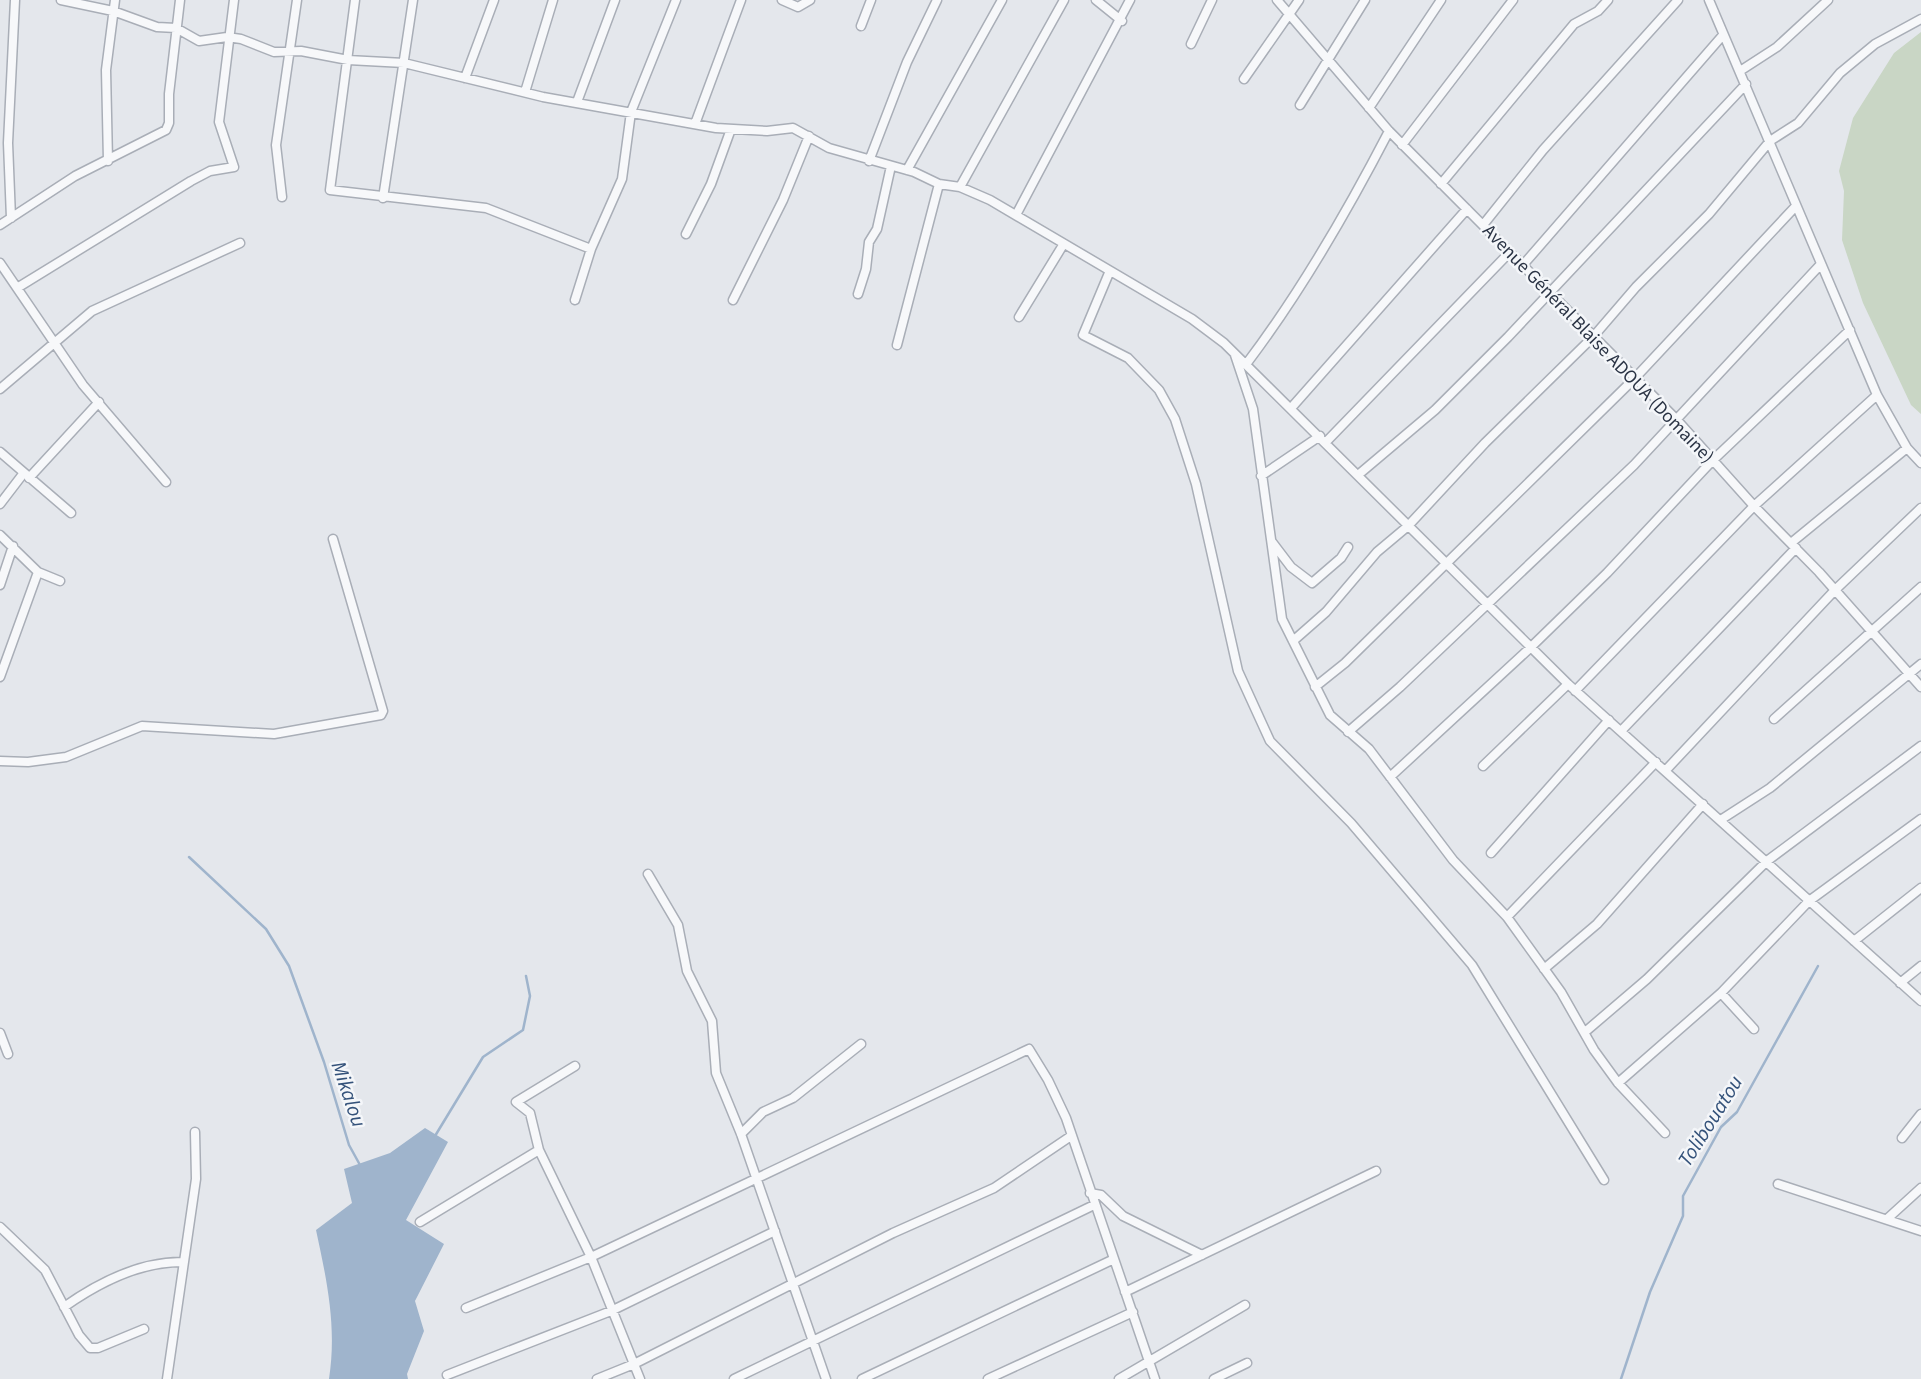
<svg xmlns="http://www.w3.org/2000/svg" width="1921" height="1379" font-family="'Source Sans 3',sans-serif">
  <rect width="100%" height="100%" fill="#e4e7ec"/>
  <path fill="#c9d6c5" d="M1921,32V414L1911,405L1863,303L1842,240L1844,191L1839,171L1853,118L1894,53Z"/>
  <path fill="#9fb4cc" d="M425,1128L448,1142L406,1220L444,1244L415,1301L424,1331L407,1374L408,1379H329C337,1327 327,1281 316,1230L352,1203L344,1169L390,1153Z"/>
  <g fill="none" stroke-linecap="round" stroke-linejoin="round">
    <path stroke="#9fb4cc" stroke-width="2.5" d="M189,857L266,929L289,966L324,1062L349,1145L360,1165
      M435,1136L483,1057L523,1030L530,996L526,976
      M1621,1379L1650,1292L1683,1216V1196L1721,1127L1737,1112L1818,966"/>
    <defs>
      <path id="minor" d="M61,0L113,11L157,27L176,28L199,41L227,37L241,39L274,52L301,51L348,60L404,63L543,97L716,128L767,131L793,128L829,148L914,172L939,184L960,187L990,200L1192,319L1224,343L1568,684L1921,1001
        M355,0L330,190L486,208L591,249
        M782,0L798,7L810,0
        M1096,0L1122,21
        M1277,0L1389,131L1676,419L1754,506L1819,572L1921,687
        M1709,0L1877,395L1907,448L1921,463
        M861,26L871,0
        M1191,44L1212,0
        M1740,71L1777,47L1828,0
        M465,78L494,0
        M1244,79L1299,0
        M525,92L553,0
        M577,102L615,0
        M1300,105L1365,0
        M1369,108L1441,0
        M695,124L741,0
        M1402,145L1513,0
        M108,161L106,70L115,0
        M869,161L907,62L937,0
        M907,170L1002,0
        M1441,184L1574,24L1598,11L1608,0
        M960,187L1064,0
        M282,197L276,145L297,0
        M383,198L413,0
        M1016,215L1130,0
        M11,218L8,143L15,0
        M0,225L75,176L166,130L169,123V94L180,0
        M1483,225L1543,150L1678,0
        M686,234L711,184L731,129
        M0,263L83,385L166,482
        M1523,265L1723,35
        M1109,273L1083,335L1128,358L1159,390L1175,419L1196,484L1238,671L1270,741L1351,823L1472,965L1604,1180
        M17,288L191,181L210,171L234,167L219,122L234,0
        M858,294L866,269L869,242L877,229L891,166
        M575,300L591,249L622,179L631,112L676,0
        M733,300L783,200L809,136
        M1019,317L1063,245
        M897,345L939,184
        M1235,355L1253,409L1282,619L1330,715L1369,749L1453,860L1507,917L1561,992L1594,1050L1618,1083L1665,1133
        M1247,363C1300,293 1348,210 1389,131
        M0,389L92,311L240,243
        M1292,407L1467,209
        M1326,442L1510,252
        M0,452L71,513
        M1358,475L1435,410L1508,337L1746,84
        M1261,476L1320,436
        M29,478L99,402
        M0,504L23,474
        M0,535L38,572L60,581
        M1272,542L1291,567L1312,583L1341,558L1348,547
        M1791,543L1907,448
        M0,585L13,546
        M1293,641L1326,612L1377,552L1408,526L1485,443L1593,337L1636,287L1709,214L1770,141L1798,123L1840,73L1875,44L1921,19
        M0,677L38,572
        M1315,687L1345,663L1635,378L1795,207
        M1575,691L1754,506L1877,395
        M1774,719L1921,587
        M1622,730L1796,548
        M1348,732L1400,687L1634,465L1821,264
        M0,761L28,762L66,757L142,726L274,734L381,715L383,711L333,539
        M1483,766L1568,684
        M1666,770L1835,590L1921,508
        M1390,777L1530,648L1607,573L1712,461L1850,330
        M1722,819L1770,788L1921,664
        M1491,853L1609,720
        M648,874L678,925L687,971L712,1021L716,1073L741,1134L826,1379
        M1507,917L1656,762
        M1854,941L1921,888
        M1544,969L1597,924L1703,804
        M1900,983L1921,966
        M1721,993L1754,1029
        M1585,1032L1647,979L1767,861L1921,746
        M0,1033L8,1054
        M575,1066L516,1102L530,1113L539,1150L591,1257L640,1379
        M1618,1083L1721,993L1809,901L1921,819
        M741,1134L763,1112L793,1098L861,1044
        M1902,1138L1921,1114
        M1778,1184L1921,1231
        M1090,1193L1101,1195L1123,1216L1202,1255
        M1887,1219L1921,1188
        M420,1222L539,1150
        M0,1227L45,1270L79,1335L90,1348H98L144,1329
        M1125,1292L1376,1171
        M64,1307C98,1283 141,1261 184,1262
        M466,1308L591,1257L1029,1049L1048,1080L1066,1118L1155,1379
        M447,1375L611,1311L775,1231
        M167,1379L196,1179L195,1132
        M597,1379L634,1364L893,1233L994,1188L1071,1136
        M734,1379L1094,1205
        M862,1379L1114,1259
        M988,1379L1133,1312
        M1119,1379L1245,1305
        M1214,1379L1247,1363"/>
    </defs>
    <use href="#minor" stroke="#a9aeb7" stroke-width="11"/>
    <use href="#minor" stroke="#f7f8fa" stroke-width="8"/>
  </g>
  <g text-anchor="middle" dominant-baseline="central" stroke-width="5" stroke-linejoin="round" paint-order="stroke">
    <g font-size="19" fill="#2b3445" stroke="#f4f6f9">
      <text transform="translate(1598 344) rotate(46)">Avenue Général Blaise ADOUA (Domaine)</text>
    </g>
    <g font-size="21" font-style="italic" fill="#34527a" stroke="#f4f6f9">
      <text transform="translate(349 1094) rotate(71)">Mikalou</text>
      <text transform="translate(1710 1121) rotate(-58)">Tolibouatou</text>
    </g>
  </g>
</svg>
